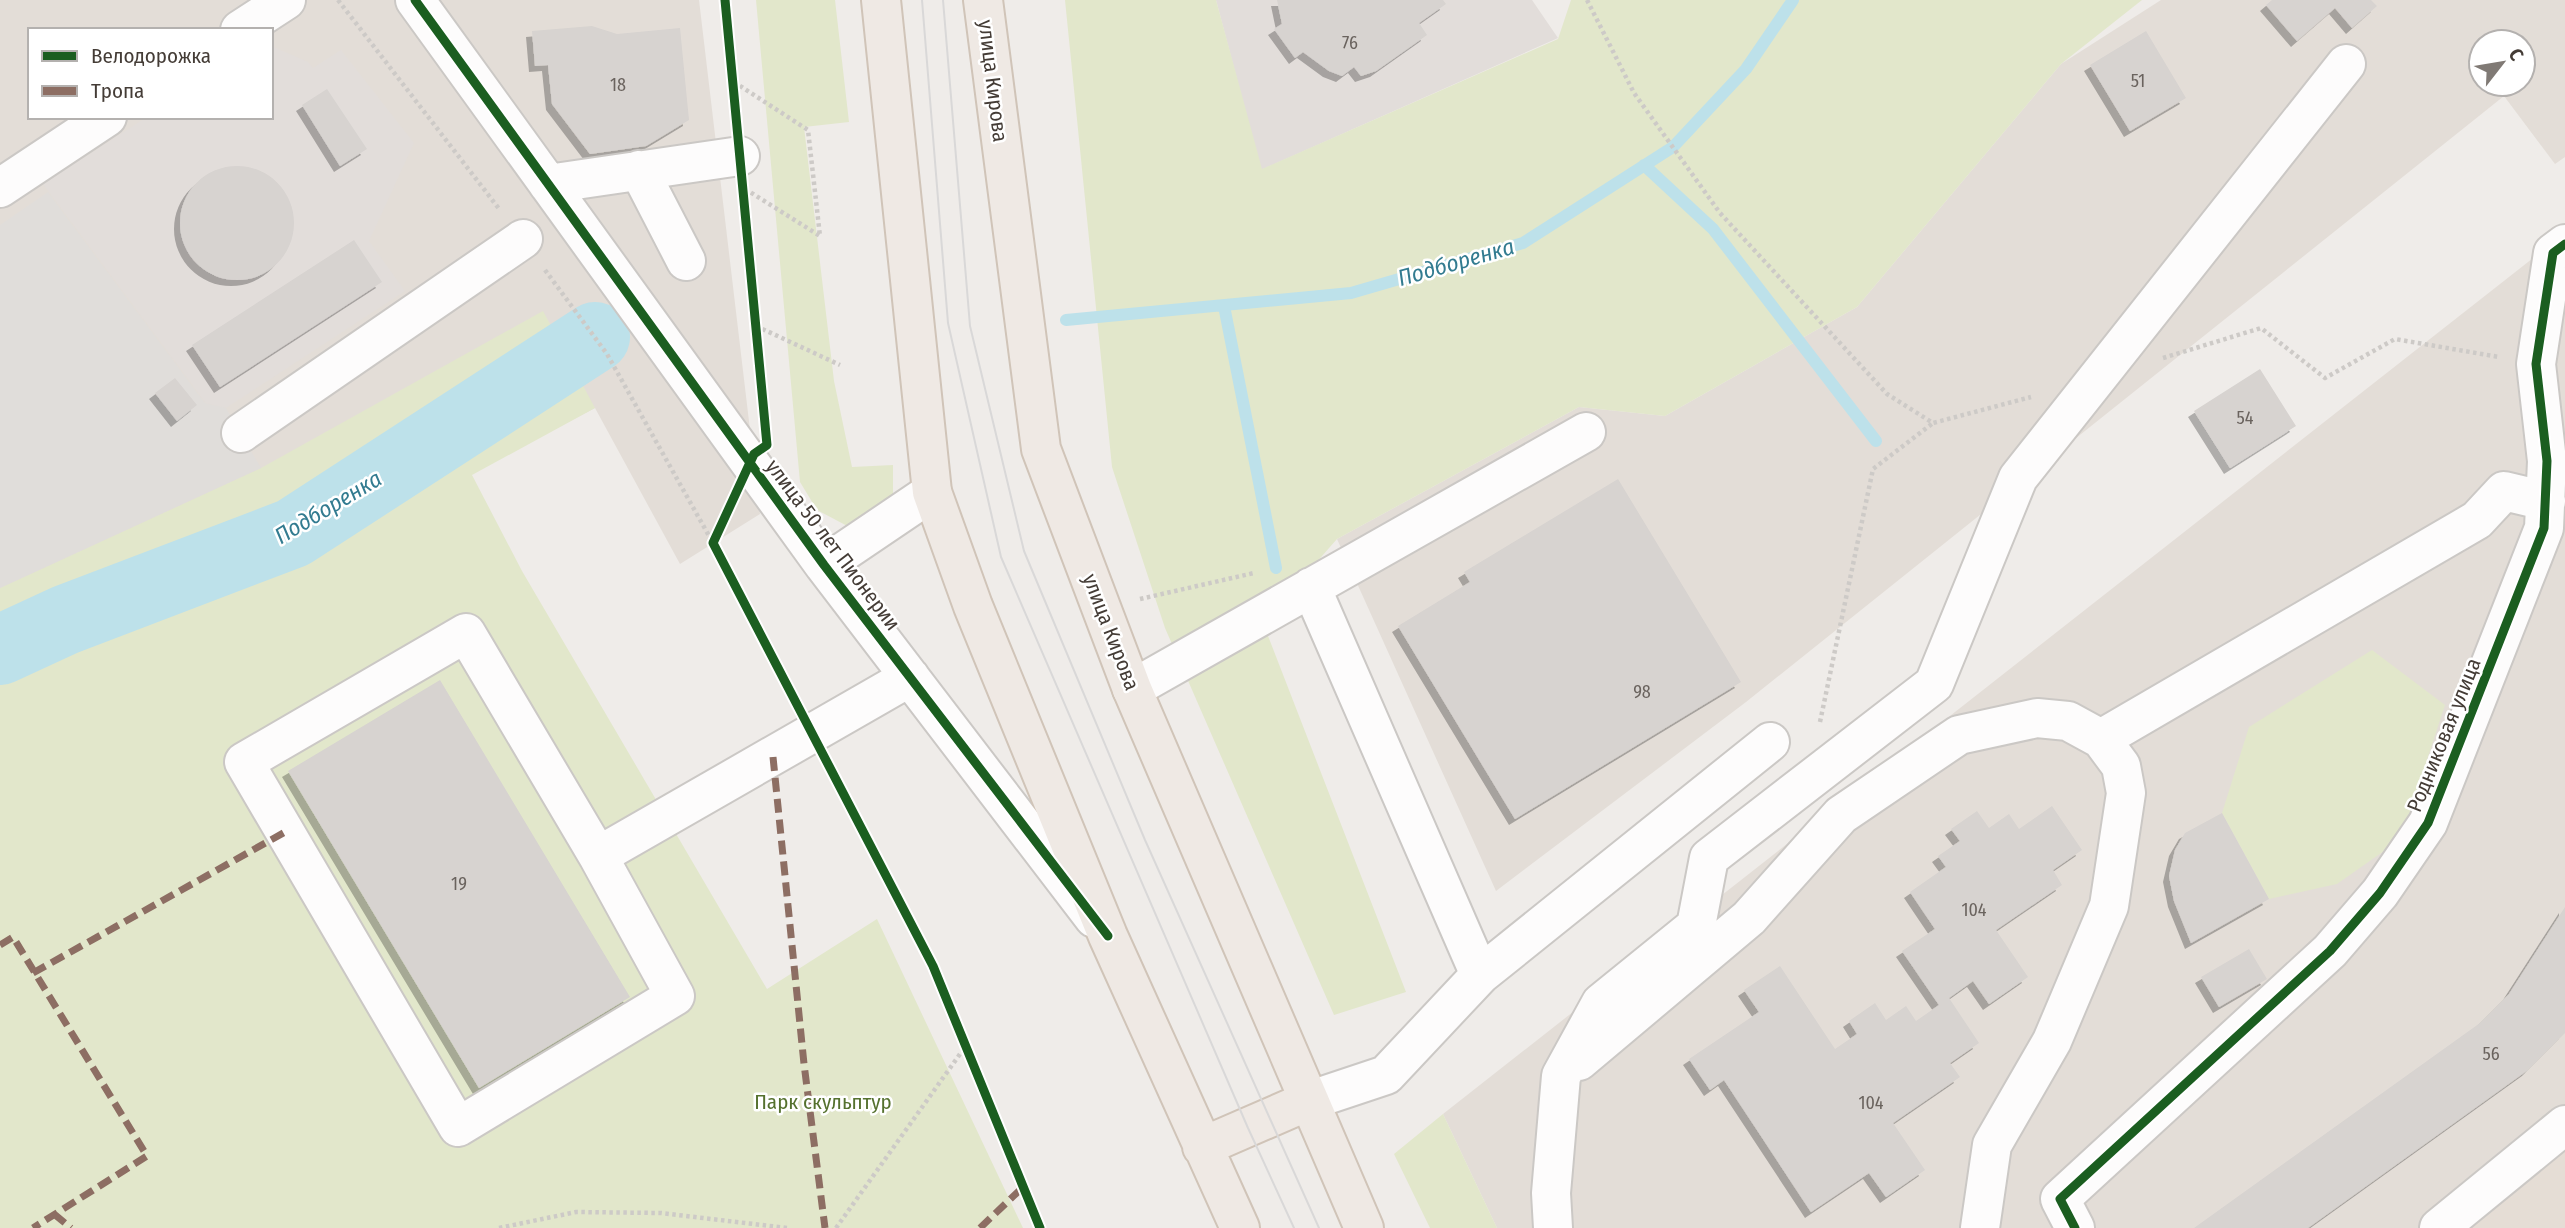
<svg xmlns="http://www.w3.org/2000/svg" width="2565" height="1228" font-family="'Fira Sans Condensed',sans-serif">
  <defs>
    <filter id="shadow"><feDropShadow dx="-6" dy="6" stdDeviation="0" flood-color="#0004"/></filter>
  </defs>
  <rect width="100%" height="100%" fill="#efece9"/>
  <path fill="#e3ddd7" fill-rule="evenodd" d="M0,0H699L760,514L680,564L595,408L0,719ZM30,30H271V117H30Z
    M2161,0H2565V157L2555,164L2504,96L1746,702L1496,891L1337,539L1579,407L1665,416L1857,307L2061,64ZM2481,42H2523V84H2481Z
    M2565,233V1228H1497L1443,1114Z"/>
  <path fill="#e2ddda" d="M1216,0H1532L1558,38L1261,170Z
    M271,46L308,62L313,68L341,50L414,143L369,241L405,291L226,408L206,403L43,184L147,117H271Z"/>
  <path fill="#e5ddd5" d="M2565,1143V1228H2466Z"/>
  <path fill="#e2e7cb" d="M756,0H835L849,122L804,127L834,381L852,467L893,465V503L853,529L817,510L800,482Z
    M1065,0H1216L1262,169L1558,39L1571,0H2142L2061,64L1857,307L1665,416L1579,407L1337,539L1263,623L1406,992L1334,1015L1165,628L1112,467Z
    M543,311L595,408L472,475L522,571L767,989L877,919L1023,1228H0V588L261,468Z
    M2372,650L2445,705L2401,839L2337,884L2269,899L2222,813L2249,727Z
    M1443,1114L1497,1228H1430L1394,1154Z"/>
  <path fill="#e0ddda" d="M48,192L205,403L226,408L261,468L0,588V225Z"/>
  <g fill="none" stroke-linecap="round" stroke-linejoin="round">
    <path stroke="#bde1ea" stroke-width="12" d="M1644,165L1713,229L1876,441
      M1224,306L1276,568
      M1066,320L1351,293L1523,243L1673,147L1746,69L1793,0"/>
    <path stroke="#bde1ea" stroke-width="70" d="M0,650L65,620L293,533L595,337"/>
  </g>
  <path fill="#d7d3d0" filter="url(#shadow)" d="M1277,0H1443L1446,4L1419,23L1427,35L1376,71L1361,76L1354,67L1342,76L1329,71L1303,52L1295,58L1274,29L1282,24Z
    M2272,0H2371L2377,6L2352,28L2335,8L2297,41L2266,5Z
    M592,26L617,34L680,28L689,120L646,146L590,154L552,104L548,65L535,66L532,31Z
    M2146,31L2186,98L2130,131L2090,65Z
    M327,89L367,149L340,166L302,105Z
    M180 223a57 57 0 1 1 114 0a57 57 0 1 1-114 0Z
    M354,240L382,282L220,387L192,345Z
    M2260,369L2296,426L2230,468L2194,411Z
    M175,378L197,405L177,421L155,393Z
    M1618,479L1741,682L1515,819L1398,626L1470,582L1464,572Z
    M440,680L630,997L479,1088L288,771Z
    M2052,806L2082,850L2053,870L2062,885L1996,930L2028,977L1989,1004L1973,981L1949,998L1979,1043L1950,1063L1960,1077L1893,1123L1925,1170L1886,1197L1869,1173L1811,1212L1724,1080L1710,1090L1689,1059L1759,1012L1744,990L1780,966L1835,1049L1857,1034L1849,1021L1875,1003L1886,1020L1906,1006L1916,1021L1939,1005L1902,951L1935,929L1910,892L1946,867L1938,856L1960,841L1951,829L1977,811L1989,828L2009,814L2019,829Z
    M2222,813L2269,899L2191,943L2174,901L2169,876L2175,850L2185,833Z
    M2565,907V1033L2528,1070L2308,1228H2194L2480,1023L2509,994Z
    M2249,949L2267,979L2219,1007L2201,977Z"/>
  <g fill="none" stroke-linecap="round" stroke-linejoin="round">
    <defs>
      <path id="minor" d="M415,0L824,565L1094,918
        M240,30L286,0
        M639,170L686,261
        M548,184L740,156
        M0,188L107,117
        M241,433L523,239
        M824,565L932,492
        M1311,587L1480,975
        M1132,689L1586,432
        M2101,739L2477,520L2504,491L2546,501
        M598,856L466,633L244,762L458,1127L675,996L598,856L910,677
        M1579,1061L1749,918L1841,815L1959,735L2037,718L2068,721L2101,739L2121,766L2126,793L2109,906L2052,1041L1992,1145L1980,1228
        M1308,1101L1386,1075L1480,975L1770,742
        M1553,1228L1551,1193L1561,1076L1601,1003L1696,926L1709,858L1934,684L2018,478L2346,64
        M2075,1228L2060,1199L2330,951L2380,893L2428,823L2544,528L2547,461L2536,364L2553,253L2565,244
        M2439,1228L2565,1125"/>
      <path id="major" d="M881,0L932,492L973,606L1108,936L1240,1228
        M983,0L1041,449L1132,689L1364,1228
        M1202,1147L1308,1101"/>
    </defs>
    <use href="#minor" stroke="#cbc8c5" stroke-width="42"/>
    <use href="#major" stroke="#d0c4b8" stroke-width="42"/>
    <path stroke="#cdcac7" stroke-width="4.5" stroke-dasharray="3.5 3.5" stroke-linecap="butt" d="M338,0L500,210
      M725,0L737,119
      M1587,0L1634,93L1720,213L1887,394L1933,423L2031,397
      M734,82L808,130L820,236L750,192
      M744,193L764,411
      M545,270L607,354L713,543L794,698
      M756,326L840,365
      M2163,358L2261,328L2325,378L2395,339L2499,357
      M714,543L733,503
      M1140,599L1254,573
      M1820,722L1873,469L1933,423
      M830,767L933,966L1040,1228
      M499,1228L576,1212L661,1213L787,1228
      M836,1228L965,1047"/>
    <use href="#minor" stroke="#fdfcfc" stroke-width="38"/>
    <use href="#major" stroke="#efe9e4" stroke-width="38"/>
    <path stroke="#d9d8d8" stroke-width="2" d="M922,0L948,323L1001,557L1248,1128L1294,1228
      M943,0L970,326L1024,551L1145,840L1319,1228"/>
    <path stroke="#8d6e63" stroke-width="7" stroke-dasharray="14 7" stroke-linecap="butt" d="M773,757L804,1064L825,1228
      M0,945L13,937L147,1156L33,1228
      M33,973L285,832
      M54,1214L71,1228
      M980,1228L1023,1187"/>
    <defs>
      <path id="cycleway" d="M415,0L824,565L1108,936
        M725,0L767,445L754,454L713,543L933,966L1040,1228
        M2075,1228L2060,1199L2330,951L2380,893L2428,823L2544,528L2547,461L2536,364L2553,253L2565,244"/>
    </defs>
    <use href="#cycleway" stroke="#fff" stroke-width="13"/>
    <use href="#cycleway" stroke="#1b5e20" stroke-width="9"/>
  </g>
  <g text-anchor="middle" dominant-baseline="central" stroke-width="5" stroke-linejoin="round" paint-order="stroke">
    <g font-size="18" fill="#6a635e">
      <text x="1350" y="43">76</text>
      <text x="2138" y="81">51</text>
      <text x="618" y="85">18</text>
      <text x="2245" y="418">54</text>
      <text x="1642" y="692">98</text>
      <text x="459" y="884">19</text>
      <text x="1974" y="910">104</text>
      <text x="2491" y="1054">56</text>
      <text x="1871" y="1103">104</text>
    </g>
    <g font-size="21" fill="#443c36" stroke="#fff">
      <text transform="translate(993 81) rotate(83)">улица Кирова</text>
      <text transform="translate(833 545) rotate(53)">улица 50 лет Пионерии</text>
      <text transform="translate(1111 632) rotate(69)">улица Кирова</text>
      <text transform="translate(2444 735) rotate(-68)">Родниковая улица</text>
    </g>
    <g font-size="21" fill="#55712e" stroke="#fff">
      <text x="823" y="1102">Парк скульптур</text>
    </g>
    <g font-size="23" font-style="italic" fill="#327b90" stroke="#fff">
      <text transform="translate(1456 262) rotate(-16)">Подборенка</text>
      <text transform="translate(328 507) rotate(-31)">Подборенка</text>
    </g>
  </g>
  <rect x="28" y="28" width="245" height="91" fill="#ffffff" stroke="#b4b1af" stroke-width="2"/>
  <rect x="42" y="51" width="35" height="10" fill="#1b5e20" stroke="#b4b1af" stroke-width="2"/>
  <text x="91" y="63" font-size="21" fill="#443c36">Велодорожка</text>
  <rect x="42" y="86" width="35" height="10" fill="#8d6e63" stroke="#b4b1af" stroke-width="2"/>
  <text x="91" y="98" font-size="21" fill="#443c36">Тропа</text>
  <g transform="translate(2502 63) rotate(59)"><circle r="33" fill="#ffffff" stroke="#b4b1af" stroke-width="2"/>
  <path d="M0-5L12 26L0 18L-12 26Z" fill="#807a75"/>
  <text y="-10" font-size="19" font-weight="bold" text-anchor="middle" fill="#443c36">С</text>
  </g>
</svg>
